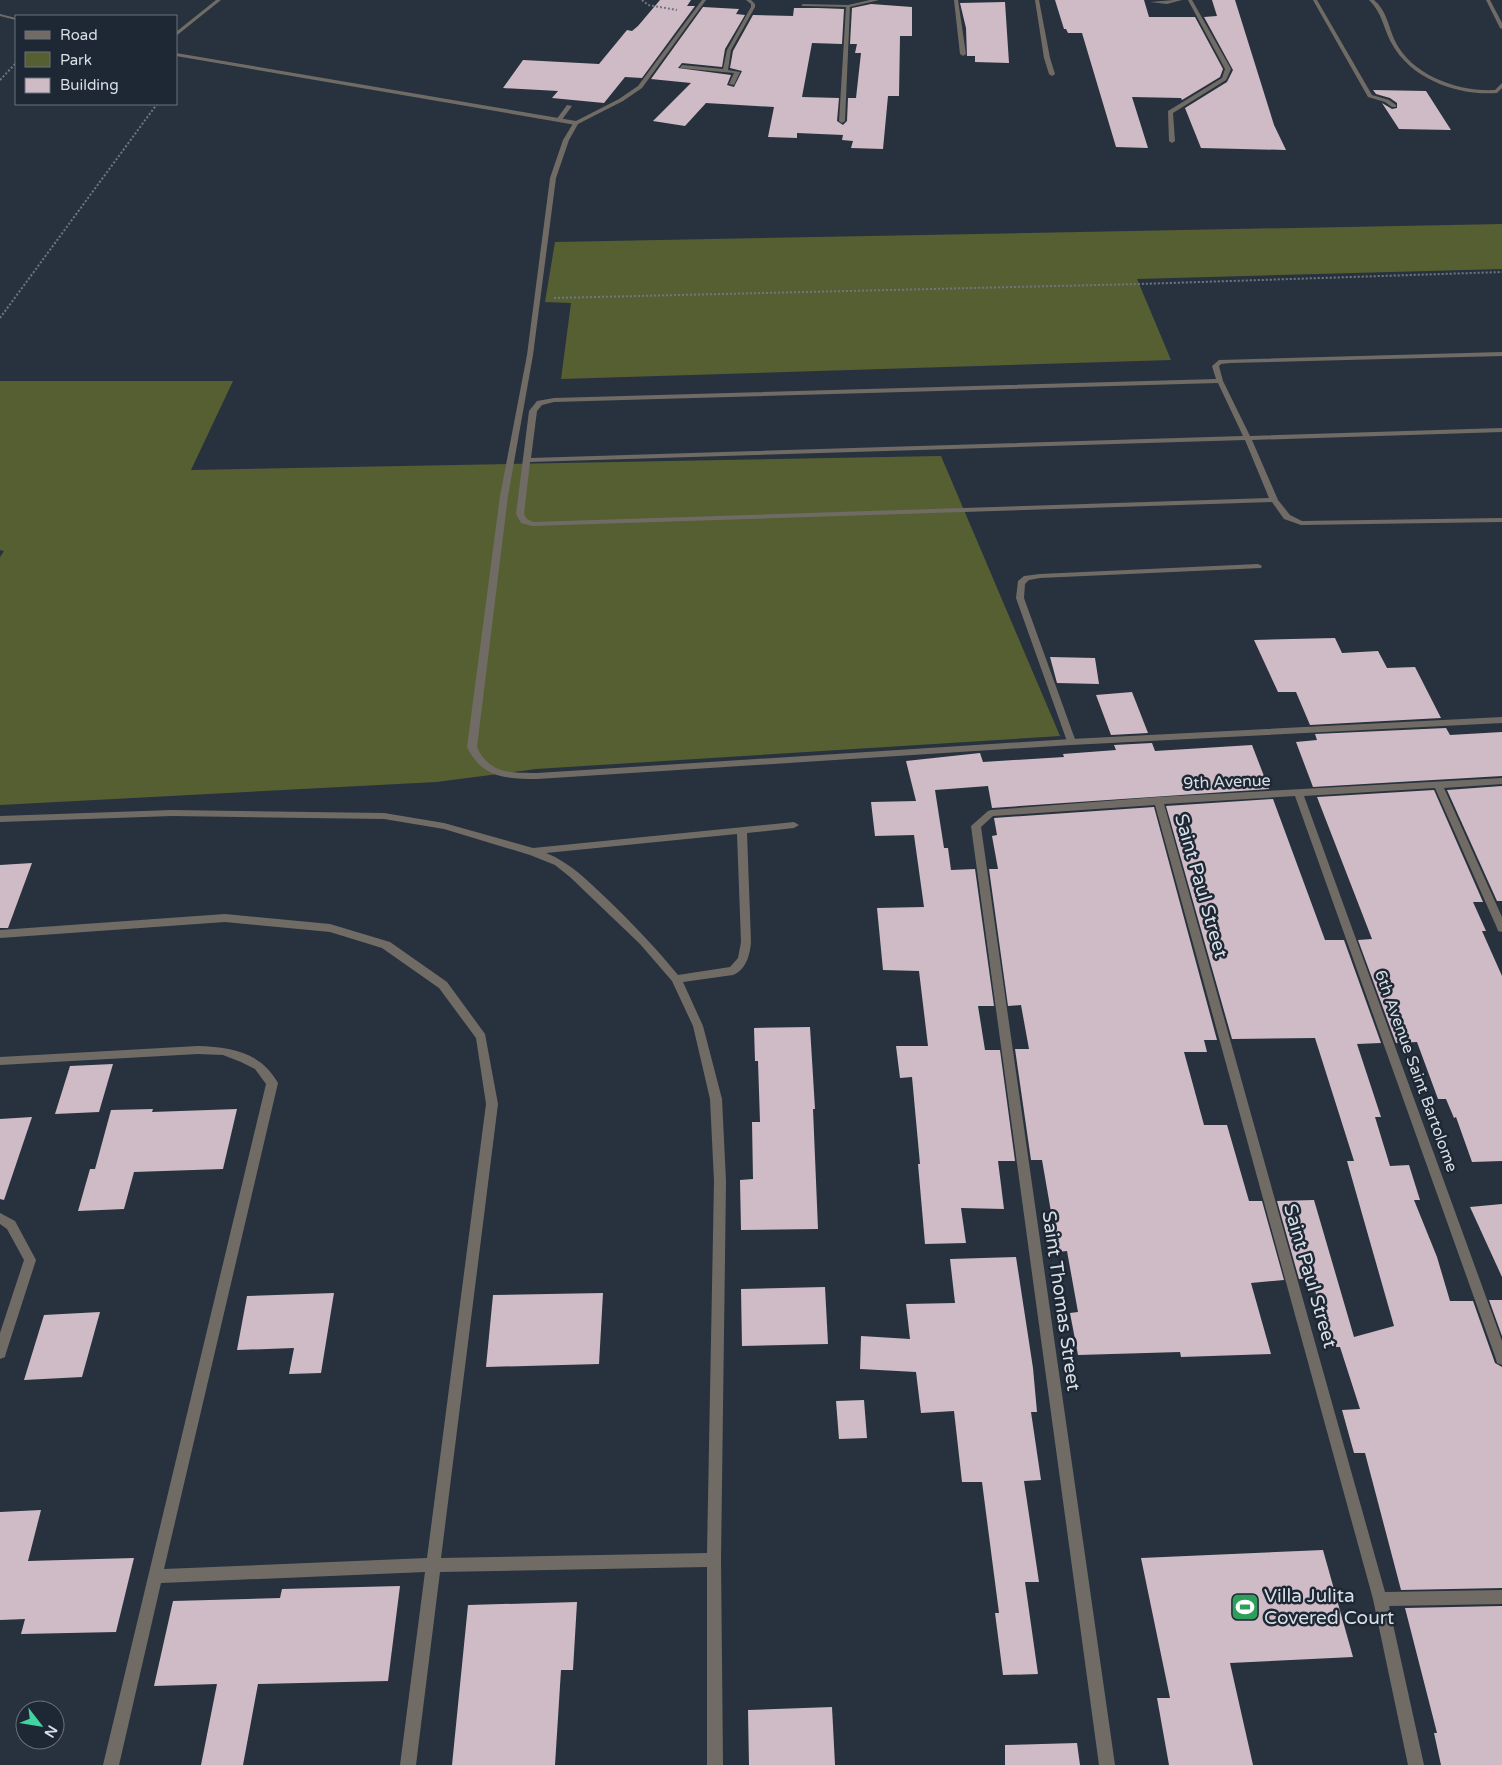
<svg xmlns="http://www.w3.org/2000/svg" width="1502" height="1765" font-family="'Varela Round',sans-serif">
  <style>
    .green { fill: #565f32 }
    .building { fill: #cfbbc5 }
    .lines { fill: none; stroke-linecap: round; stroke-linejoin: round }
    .path { stroke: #6e7781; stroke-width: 2; stroke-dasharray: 2 2; stroke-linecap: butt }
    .service { fill: #706c65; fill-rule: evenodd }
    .minor { fill: #706c65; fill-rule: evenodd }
    .tertiary { fill: #706c65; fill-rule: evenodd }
    .labels { text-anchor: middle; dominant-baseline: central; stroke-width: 5; stroke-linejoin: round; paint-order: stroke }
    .street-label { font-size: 16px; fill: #d8dfe7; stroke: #1e2834 }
    .near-street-label { font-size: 19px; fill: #d8dfe7; stroke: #1e2834 }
    .near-poi-label { font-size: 19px; fill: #d8dfe7; stroke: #1e2834; text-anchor: start }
  </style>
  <rect width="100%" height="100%" fill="#28323e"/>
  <g class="green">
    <polygon points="1502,224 1502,269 1137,279 1171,360 561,379 571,303 545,302 555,242"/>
    <polygon points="0,381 233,381 191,470 941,456 1060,736 536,769 436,782 0,805 0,557 4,551 0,550"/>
  </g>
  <g class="building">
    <polygon points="660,0 691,0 687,6 695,6 642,78 625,77 604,103 552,98 558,91 503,88 523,60 599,64 627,30 632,31 638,26"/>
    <polygon points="1055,0 1144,0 1149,17 1195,17 1223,69 1220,77 1182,100 1181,98 1132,97 1148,148 1116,147 1082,33 1068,33 1066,29 1064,29"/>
    <polygon points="1212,0 1235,0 1274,125 1286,150 1201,148 1185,108 1227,82 1233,70 1204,17 1217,16"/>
    <polygon points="1005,2 1009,63 975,62 975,56 967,56 966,28 960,3"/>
    <polygon points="871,4 912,7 912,36 900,36 899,96 888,96 883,149 851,148 853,141 842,140 843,135 797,133 797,138 768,137 774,107 706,103 685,126 653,121 691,83 651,79 703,7 739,9 736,14 745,15 725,49 722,67 682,63 678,68 731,75 727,85 734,87 742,71 730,68 733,51 753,15 793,16 794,8 818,8 844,9 842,44 812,43 802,97 839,98 837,121 843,125 847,121 848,98 856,98 861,53 855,53 857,44 850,44 852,8"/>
    <polygon points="1373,90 1426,91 1451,130 1399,129 1382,103 1392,109 1397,108 1397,103 1390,98 1376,94"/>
    <polygon points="1335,638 1342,653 1378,651 1387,668 1415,667 1441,718 1310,725 1296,692 1278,692 1254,640"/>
    <polygon points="1050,657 1095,658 1099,684 1057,683"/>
    <polygon points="1132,692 1148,733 1111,735 1096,695"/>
    <polygon points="1446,728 1450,735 1502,732 1502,776 1313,787 1296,742 1317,740 1315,734"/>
    <polygon points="1152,743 1155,751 1252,745 1269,789 992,808 988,786 935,790 944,848 948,848 951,870 975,869 994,1006 978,1006 985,1050 1000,1050 1015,1161 998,1161 1004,1209 961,1208 966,1243 925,1244 918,1164 920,1164 912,1077 900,1078 896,1046 928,1046 919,971 883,970 877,908 924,907 914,835 875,836 871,802 916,801 906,761 980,753 983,762 1064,757 1063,754 1116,750 1114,745"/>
    <polygon points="1502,786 1502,901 1497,901 1447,790"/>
    <polygon points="1434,790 1483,902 1473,902 1486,931 1482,931 1502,976 1502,1161 1472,1162 1456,1117 1454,1118 1446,1099 1438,1099 1417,1042 1396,1043 1358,940 1372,939 1317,797"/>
    <polygon points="1273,799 1325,940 1344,940 1381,1043 1357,1044 1381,1117 1375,1117 1390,1166 1409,1165 1420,1200 1414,1200 1437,1257 1450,1301 1473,1301 1495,1363 1502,1367 1502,1588 1401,1590 1365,1453 1354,1453 1342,1410 1360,1409 1340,1347 1329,1347 1312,1278 1299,1279 1277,1201 1314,1200 1354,1337 1394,1326 1347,1161 1354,1161 1315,1038 1232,1039 1166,806"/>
    <polygon points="1154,807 1217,1040 1204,1040 1207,1052 1184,1052 1204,1125 1227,1125 1249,1201 1262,1201 1284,1280 1251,1283 1271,1354 1181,1357 1180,1352 1078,1355 1070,1313 1078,1312 1067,1251 1058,1252 1042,1160 1031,1160 1015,1049 1029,1049 1021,1005 1008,1006 989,869 998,869 992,836 997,835 994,818"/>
    <polygon points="32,863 8,928 0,928 0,865"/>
    <polygon points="810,1027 815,1109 813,1109 818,1229 741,1230 740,1180 753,1179 752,1122 760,1122 758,1061 755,1061 754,1028"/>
    <polygon points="113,1064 99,1112 55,1114 70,1066"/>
    <polygon points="153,1109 152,1112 237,1109 223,1169 134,1172 124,1209 78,1211 90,1169 95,1169 111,1110"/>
    <polygon points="32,1117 4,1200 0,1199 0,1119"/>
    <polygon points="1502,1204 1502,1277 1470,1207"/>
    <polygon points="1016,1257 1033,1368 1037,1412 1031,1412 1041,1480 1024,1481 1039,1582 1025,1582 1038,1674 1003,1675 995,1613 999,1613 982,1482 962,1482 954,1411 921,1413 916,1372 860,1369 861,1336 910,1339 906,1304 955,1303 950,1259"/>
    <polygon points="825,1287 828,1344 742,1346 741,1289"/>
    <polygon points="334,1293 321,1373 289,1374 294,1348 237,1350 247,1296"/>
    <polygon points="603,1293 599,1364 486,1367 493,1295"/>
    <polygon points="1489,1300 1502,1300 1502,1336"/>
    <polygon points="100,1312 82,1377 24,1380 44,1315"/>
    <polygon points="864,1400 867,1438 839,1439 836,1401"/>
    <polygon points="41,1510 28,1561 134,1558 116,1632 21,1634 25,1619 0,1620 0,1512"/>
    <polygon points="1323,1550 1353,1657 1230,1663 1253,1765 1169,1765 1157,1698 1170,1698 1141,1558"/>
    <polygon points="400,1586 388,1681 258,1684 243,1765 201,1765 217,1684 154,1686 173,1601 280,1598 282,1589"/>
    <polygon points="577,1602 573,1670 561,1670 555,1765 452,1765 468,1605"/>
    <polygon points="1502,1606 1502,1765 1441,1765 1434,1733 1437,1733 1405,1608"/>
    <polygon points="832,1707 835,1765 749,1765 748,1710"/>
    <polygon points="1077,1743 1080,1765 1005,1765 1005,1745"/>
  </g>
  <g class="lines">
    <g class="path">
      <polyline points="642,0 648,5 677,10"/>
      <polyline points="0,80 16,63"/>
      <polyline points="554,298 1140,284 1502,272"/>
      <polyline points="0,318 157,104"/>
    </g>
    <g class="service">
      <polygon points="216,0 221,0 176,36 176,32"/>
      <polygon points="1174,0 1182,0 1167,4 1150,2"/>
      <polygon points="1188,0 1192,0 1231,69 1226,80 1173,113 1175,141 1172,143 1169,141 1168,111 1222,78 1225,69"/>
      <polygon points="1313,0 1317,0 1372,95 1389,100 1396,105 1396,107 1392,107 1385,102 1368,97"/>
      <path d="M1369,0h5c13,11 14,26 21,41 17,35 64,51 100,49l7,-7v5l-5,5c-38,3 -85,-13 -105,-49 -9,-16 -9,-30 -23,-44z"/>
      <polygon points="1486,0 1490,0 1502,23 1502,29 1500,28"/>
      <polygon points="567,105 572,106 561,121 557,121 556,120"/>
    </g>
    <g class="minor">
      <polygon points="746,0 751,0 755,4 755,7 731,50 728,70 740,72 734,85 729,84 734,73 680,68 682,65 723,69 727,50 751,7 751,4"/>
      <polygon points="870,0 879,0 850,7 845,121 842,123 839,121 846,7 803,6 801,5 803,4 848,5"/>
      <polygon points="954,0 958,0 966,54 963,56 960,54"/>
      <polygon points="1035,0 1039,0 1050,58 1055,74 1052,76 1049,74 1044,58"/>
      <polygon points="0,14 16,18 16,20 0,16"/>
      <polygon points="176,53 576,121 579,123 576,125 176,56"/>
      <path d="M1502,352v4l-272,7 -9,1 -2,2 4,15 27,55 252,-8v4l-250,8 26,60 12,15 12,6 200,-3v4l-201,3 -17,-6 -12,-17 -740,24 -11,-3 -5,-9 13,-103 8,-10 17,-3 662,-19 -4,-13 7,-6zM1218,383l25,53 -712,22 6,-47 5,-6 12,-3zM1245,440l24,58 -736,24 -6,-3 -3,-5 6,-52z"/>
      <polygon points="1258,564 1262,566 1261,568 1040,578 1029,580 1025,584 1024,598 1076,742 1074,744 1068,744 1016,598 1018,581 1024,576 1040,574"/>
      <polygon points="1502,778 1502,784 1444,788 1502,917 1502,932 1498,931 1497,928 1435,788 1304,796 1502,1341 1502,1365 1497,1363 1496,1359 1295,796 1164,804 1385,1592 1502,1590 1502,1604 1389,1606 1424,1765 1408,1765 1373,1599 1155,805 993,816 981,827 1115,1765 1099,1765 971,826 988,811 991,810 1158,797"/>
      <path d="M172,810l212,3 60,10 89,25 261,-26 5,3 -5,3 -47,5 4,109c-1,13 -5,28 -18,33l-50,7 20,44 19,73 4,82 -5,379 2,205h-16v-198l-267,5 -24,193h-16l25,-193 -264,11 -42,182h-16l163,-681 -11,-15 -14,-7 -18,-7 -25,-1 -198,11v-8l198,-11c32,1 63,6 80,37l-114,486 263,-11 59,-454 -10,-66 -37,-50 -57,-40 -52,-16 -105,-10 -225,16v-8l225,-16 105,10 60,18 57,40 38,52 13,70 -57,454 266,-5 7,-372 -4,-82 -17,-73 -21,-45 -32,-37 -70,-67 -15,-12 -25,-10 -86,-26 -60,-10 -212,-3 -172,6v-6zM737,834l4,108 -3,16 -8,9 -52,8c-23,-28 -45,-51 -71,-76 -19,-18 -36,-36 -61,-46z"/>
      <polygon points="0,1213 15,1221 36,1260 6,1353 5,1357 0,1359 0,1333 24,1260 7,1229 0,1224"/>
    </g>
    <path class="tertiary" d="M702,0h4l-64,88 -19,13 -45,23 -9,16 -13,38 -23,177 -25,141 -31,251c12,27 34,26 60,26l534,-34 431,-22v6l-431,22 -534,34c-31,0 -55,-1 -70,-32l33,-251 27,-141 23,-177 13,-38 11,-18 45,-23 19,-13z"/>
  </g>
  <defs>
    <symbol id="stadium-square" viewBox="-11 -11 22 22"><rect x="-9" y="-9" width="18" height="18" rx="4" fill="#2e9e5b" stroke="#1e2834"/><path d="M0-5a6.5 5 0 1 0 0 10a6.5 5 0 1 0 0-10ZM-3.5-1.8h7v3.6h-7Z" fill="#fff"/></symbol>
  </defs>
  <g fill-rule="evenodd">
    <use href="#stadium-square" x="1229" y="1591" width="32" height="32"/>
  </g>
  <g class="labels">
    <g class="street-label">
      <text transform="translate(1227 782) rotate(-2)">9th Avenue</text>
      <text transform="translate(1416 1071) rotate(70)">6th Avenue Saint Bartolome</text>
    </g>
    <g class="near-street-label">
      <text transform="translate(1201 886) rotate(74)">Saint Paul Street</text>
      <text transform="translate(1310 1276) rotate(74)">Saint Paul Street</text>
      <text transform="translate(1061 1301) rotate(82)">Saint Thomas Street</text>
    </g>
    <g class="near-poi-label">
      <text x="1264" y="1596">Villa Julita<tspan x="1264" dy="22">Covered Court</tspan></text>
    </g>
  </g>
  <rect x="15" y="15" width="162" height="90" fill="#1e2834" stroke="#68717c"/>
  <rect x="25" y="31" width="25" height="8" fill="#706c65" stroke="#68717c"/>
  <text x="60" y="40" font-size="15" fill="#d8dfe7">Road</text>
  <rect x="25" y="52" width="25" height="15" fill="#565f32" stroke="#68717c"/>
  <text x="60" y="65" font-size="15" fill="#d8dfe7">Park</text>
  <rect x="25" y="78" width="25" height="15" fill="#cfbbc5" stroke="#68717c"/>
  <text x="60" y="90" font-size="15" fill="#d8dfe7">Building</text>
  <g transform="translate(40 1725) rotate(121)"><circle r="24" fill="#1e2834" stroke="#68717c"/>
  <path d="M0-4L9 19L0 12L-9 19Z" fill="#41d4a1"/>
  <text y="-8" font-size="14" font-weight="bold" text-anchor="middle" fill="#d8dfe7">N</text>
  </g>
</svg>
